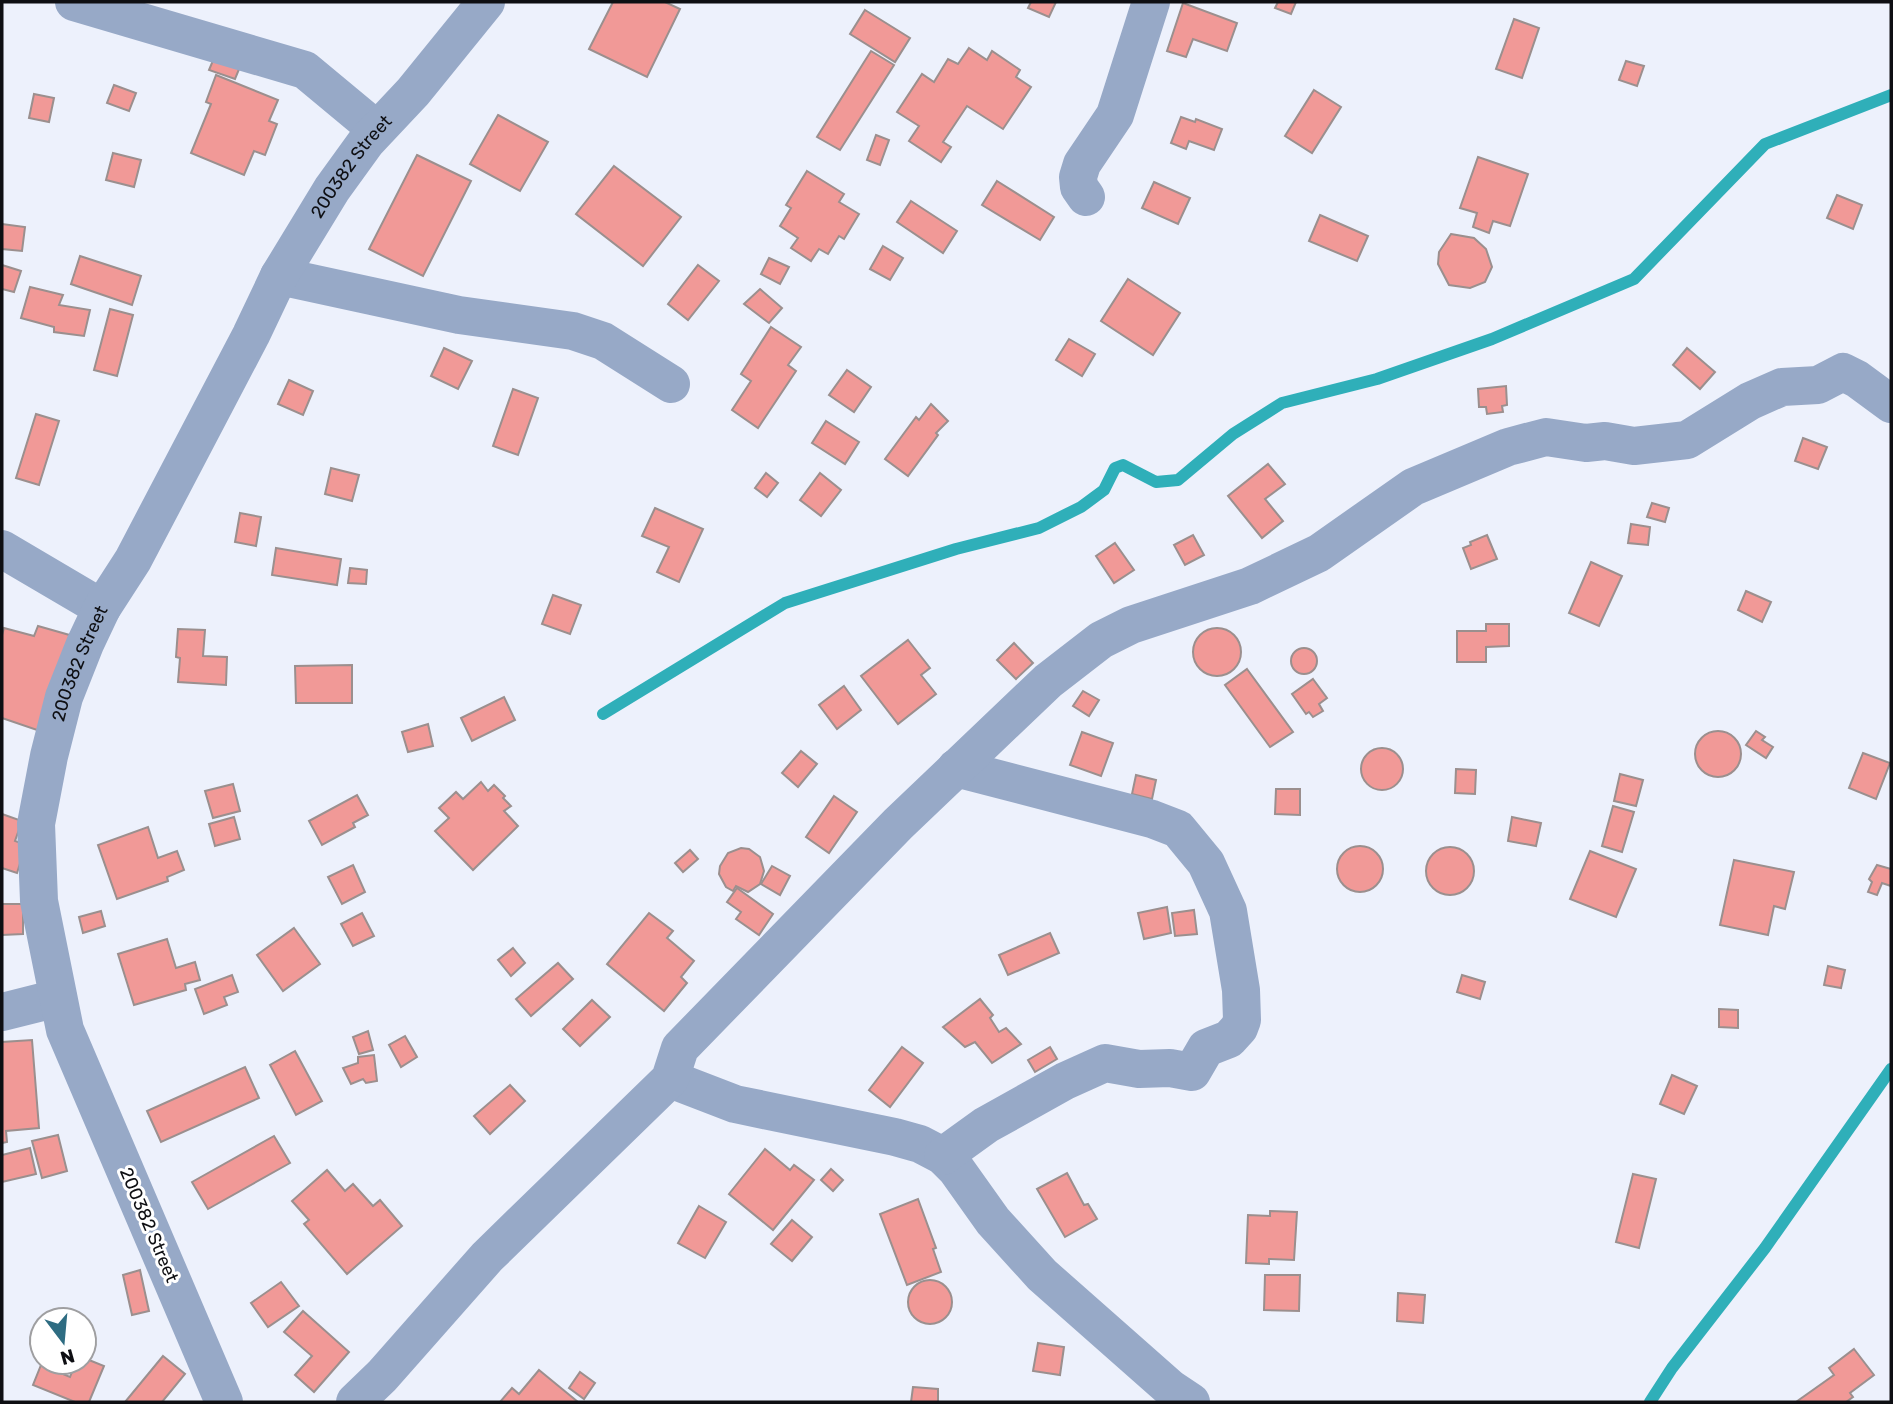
<svg xmlns="http://www.w3.org/2000/svg" width="1893" height="1404" font-family="Rubik,sans-serif">
  <style>
    .lines { fill: none; stroke-linecap: round; stroke-linejoin: round }
    .stream { stroke: #2fafb9; stroke-width: 12 }
    .building { fill: #f19997; stroke: #9b8f8e; stroke-width: 2 }
    .minor { stroke: #97a9c7; stroke-width: 38 }
    .labels { text-anchor: middle; dominant-baseline: central; stroke-width: 6; stroke-linejoin: round; paint-order: stroke }
    .street-label { font-size: 18px; fill: #0e0f13; stroke: #fff }
  </style>
  <rect width="100%" height="100%" fill="#edf1fc"/>
  <g class="lines">
    <g class="stream">
      <polyline points="603,714 785,603 956,549 1039,528 1081,507 1104,490 1115,468 1123,465 1156,482 1178,480 1233,434 1282,403 1377,379 1492,339 1634,279 1765,144 1891,95"/>
      <polyline points="1650,1402 1672,1368 1765,1248 1891,1069"/>
    </g>
  </g>
  <g class="building">
    <polygon points="613,2 665,2 680,9 647,77 589,49"/>
    <polygon points="1031,2 1056,2 1049,17 1028,8"/>
    <polygon points="1278,2 1296,2 1291,14 1275,8"/>
    <polygon points="1183,3 1237,23 1227,51 1193,39 1186,57 1167,51"/>
    <polygon points="865,10 910,38 895,62 850,34"/>
    <polygon points="1514,19 1539,28 1522,78 1496,69"/>
    <polygon points="969,48 987,60 992,51 1020,70 1016,77 1031,87 1003,129 967,106 943,142 951,147 941,162 909,141 919,126 897,112 922,74 934,82 948,59 958,64"/>
    <polygon points="217,51 242,62 235,79 209,70"/>
    <polygon points="871,51 894,65 840,150 817,137"/>
    <polygon points="1626,61 1644,66 1637,86 1619,80"/>
    <polygon points="216,75 278,100 269,121 277,124 265,155 254,151 244,175 191,153 211,104 206,102"/>
    <polygon points="114,85 136,93 129,111 107,103"/>
    <polygon points="1314,90 1341,107 1312,153 1285,136"/>
    <polygon points="34,94 54,98 49,122 29,118"/>
    <polygon points="498,115 548,142 520,191 470,164"/>
    <polygon points="1181,117 1195,122 1196,119 1222,129 1214,150 1189,141 1186,149 1171,143"/>
    <polygon points="876,135 889,140 880,165 867,160"/>
    <polygon points="113,153 141,160 134,187 106,180"/>
    <polygon points="417,155 471,181 423,276 369,249"/>
    <polygon points="1478,157 1528,174 1510,226 1493,221 1489,233 1473,227 1477,213 1460,208"/>
    <polygon points="614,166 681,217 643,266 576,214"/>
    <polygon points="807,171 844,194 839,202 859,214 844,239 839,236 828,254 819,249 811,261 791,248 798,238 780,226 791,208 786,205"/>
    <polygon points="997,181 1054,217 1040,240 982,205"/>
    <polygon points="1154,182 1190,198 1178,224 1142,208"/>
    <polygon points="1837,195 1862,205 1853,229 1827,218"/>
    <polygon points="911,201 957,231 943,253 897,222"/>
    <polygon points="1320,215 1368,236 1357,261 1309,241"/>
    <polygon points="2,224 25,227 22,251 2,249"/>
    <polygon points="1451,234 1474,238 1486,249 1492,267 1485,282 1470,288 1449,285 1438,264 1439,252"/>
    <polygon points="883,246 903,258 890,280 870,269"/>
    <polygon points="80,256 141,276 132,305 71,284"/>
    <polygon points="769,258 789,267 780,284 761,274"/>
    <polygon points="2,265 21,271 14,292 2,289"/>
    <polygon points="698,265 719,281 688,320 668,304"/>
    <polygon points="1128,279 1180,313 1153,355 1101,321"/>
    <polygon points="30,287 63,295 59,305 90,310 84,336 54,332 54,327 21,318"/>
    <polygon points="760,289 782,308 769,323 744,304"/>
    <polygon points="110,309 133,315 117,376 94,370"/>
    <polygon points="771,327 801,347 788,365 796,371 758,428 732,410 751,381 741,374"/>
    <polygon points="1069,339 1095,354 1082,376 1056,360"/>
    <polygon points="444,348 472,361 458,389 431,376"/>
    <polygon points="1687,348 1715,372 1700,389 1673,365"/>
    <polygon points="847,370 871,387 854,412 829,395"/>
    <polygon points="289,380 313,391 303,415 278,404"/>
    <polygon points="1506,386 1507,405 1502,406 1503,412 1487,414 1486,407 1479,407 1478,389"/>
    <polygon points="513,389 538,398 518,455 493,446"/>
    <polygon points="931,404 948,421 936,433 938,435 908,476 885,459 916,417 919,420"/>
    <polygon points="36,414 59,421 39,485 16,478"/>
    <polygon points="826,421 859,442 845,464 812,443"/>
    <polygon points="1803,438 1827,447 1818,469 1795,461"/>
    <polygon points="1268,464 1285,484 1265,499 1283,521 1262,538 1228,496"/>
    <polygon points="331,468 359,475 352,501 325,494"/>
    <polygon points="766,473 778,483 767,497 755,488"/>
    <polygon points="820,473 841,490 821,516 800,500"/>
    <polygon points="1652,503 1669,508 1665,522 1647,517"/>
    <polygon points="655,508 703,529 679,582 657,572 669,547 642,536"/>
    <polygon points="240,513 261,517 256,546 235,542"/>
    <polygon points="1631,524 1650,527 1648,545 1628,543"/>
    <polygon points="1193,535 1204,555 1185,565 1174,545"/>
    <polygon points="1487,535 1497,559 1471,569 1463,548 1471,545 1470,542"/>
    <polygon points="1115,543 1134,570 1114,583 1096,556"/>
    <polygon points="276,548 341,559 337,585 272,575"/>
    <polygon points="1591,562 1622,576 1599,626 1569,613"/>
    <polygon points="350,568 367,570 366,584 348,583"/>
    <polygon points="1746,591 1771,602 1762,622 1738,610"/>
    <polygon points="553,595 581,605 570,634 542,624"/>
    <polygon points="1486,624 1509,624 1509,646 1486,647 1486,662 1457,662 1457,631 1486,631"/>
    <polygon points="38,626 73,636 40,731 2,718 2,635 4,628 34,636"/>
    <circle cx="1217" cy="652" r="24"/>
    <polygon points="178,629 205,630 203,656 227,657 226,685 178,682 180,658 176,657"/>
    <polygon points="908,640 930,668 921,675 936,694 898,724 861,676"/>
    <polygon points="1014,643 1033,663 1016,679 997,660"/>
    <circle cx="1304" cy="661" r="13"/>
    <polygon points="352,665 352,703 296,703 295,666"/>
    <polygon points="1247,669 1293,732 1270,747 1225,685"/>
    <polygon points="1313,679 1327,698 1319,704 1323,711 1313,717 1309,712 1306,714 1292,694"/>
    <polygon points="844,686 861,710 837,729 819,705"/>
    <polygon points="1083,691 1099,700 1089,716 1073,706"/>
    <polygon points="504,697 515,720 472,741 461,718"/>
    <polygon points="428,724 433,746 408,752 402,732"/>
    <polygon points="1756,731 1765,737 1762,740 1773,747 1766,758 1746,745"/>
    <circle cx="1718" cy="754" r="23"/>
    <polygon points="1082,732 1113,743 1101,776 1070,765"/>
    <circle cx="1382" cy="769" r="21"/>
    <polygon points="801,751 817,764 798,787 782,773"/>
    <polygon points="1863,753 1890,763 1876,799 1849,788"/>
    <polygon points="1456,769 1476,770 1475,794 1455,793"/>
    <polygon points="1620,774 1643,780 1636,806 1614,801"/>
    <polygon points="1136,775 1156,780 1152,799 1132,794"/>
    <polygon points="481,782 488,791 494,785 505,796 503,798 511,806 504,811 518,826 473,870 435,831 449,818 439,808 456,792 463,799"/>
    <polygon points="233,784 240,811 213,818 205,791"/>
    <polygon points="1276,789 1300,789 1300,815 1275,814"/>
    <polygon points="357,795 368,815 353,823 355,827 322,845 309,821"/>
    <polygon points="834,796 857,812 829,853 806,837"/>
    <polygon points="1613,806 1634,812 1622,852 1602,846"/>
    <polygon points="2,814 22,821 15,841 26,845 17,873 2,868"/>
    <polygon points="234,817 240,839 215,846 209,824"/>
    <polygon points="1512,817 1541,823 1536,846 1508,841"/>
    <polygon points="148,827 158,858 177,851 184,870 167,877 168,881 117,899 98,845"/>
    <circle cx="1360" cy="869" r="23"/>
    <circle cx="1450" cy="871" r="24"/>
    <polygon points="741,848 749,849 760,857 764,871 760,884 748,892 736,886 733,891 726,887 719,874 720,866 728,853"/>
    <polygon points="690,850 698,859 683,872 675,863"/>
    <polygon points="1590,851 1636,869 1616,917 1570,899"/>
    <polygon points="1734,860 1794,872 1785,909 1774,906 1768,935 1720,925"/>
    <polygon points="353,865 365,892 342,904 328,877"/>
    <polygon points="1877,865 1891,869 1891,886 1882,883 1877,895 1868,892 1872,882 1869,879"/>
    <polygon points="772,866 790,876 780,895 761,884"/>
    <polygon points="737,888 773,914 759,935 736,919 741,912 727,902"/>
    <polygon points="2,904 23,904 23,934 2,935"/>
    <polygon points="1167,907 1171,933 1144,939 1138,913"/>
    <polygon points="1194,910 1197,934 1175,936 1172,913"/>
    <polygon points="101,911 105,926 83,933 79,917"/>
    <polygon points="362,913 374,936 353,946 341,924"/>
    <polygon points="649,913 673,931 667,938 694,961 681,977 687,983 664,1011 607,964"/>
    <polygon points="294,928 320,964 283,991 257,955"/>
    <polygon points="1050,933 1059,953 1008,975 999,955"/>
    <polygon points="167,939 176,968 195,962 200,980 185,984 186,990 134,1005 118,954"/>
    <polygon points="513,948 525,963 511,976 498,960"/>
    <polygon points="558,963 573,979 531,1016 516,999"/>
    <polygon points="1828,966 1845,970 1841,988 1824,985"/>
    <polygon points="232,975 238,992 224,997 227,1005 204,1014 195,989"/>
    <polygon points="1462,975 1485,982 1480,999 1457,992"/>
    <polygon points="980,999 993,1015 990,1018 999,1032 1006,1028 1021,1044 992,1063 975,1042 965,1047 943,1027"/>
    <polygon points="592,1000 610,1017 580,1046 563,1029"/>
    <polygon points="1719,1009 1738,1010 1738,1028 1719,1027"/>
    <polygon points="368,1031 373,1050 359,1054 353,1037"/>
    <polygon points="405,1036 417,1057 401,1067 389,1045"/>
    <polygon points="32,1040 39,1128 6,1131 7,1142 2,1143 2,1042"/>
    <polygon points="902,1047 923,1063 890,1107 869,1090"/>
    <polygon points="1050,1047 1057,1059 1035,1072 1028,1060"/>
    <polygon points="295,1051 322,1101 296,1115 270,1065"/>
    <polygon points="374,1055 377,1081 366,1083 363,1079 351,1084 343,1068 358,1063 358,1057"/>
    <polygon points="245,1067 259,1098 161,1142 147,1111"/>
    <polygon points="1672,1075 1697,1086 1684,1114 1660,1104"/>
    <polygon points="510,1085 525,1101 490,1134 474,1116"/>
    <polygon points="58,1135 67,1171 42,1178 32,1141"/>
    <polygon points="274,1136 290,1163 208,1209 192,1182"/>
    <polygon points="30,1148 36,1174 2,1182 2,1155"/>
    <polygon points="765,1149 790,1170 794,1165 814,1180 773,1230 729,1194"/>
    <polygon points="831,1169 843,1180 833,1191 821,1180"/>
    <polygon points="327,1170 345,1191 353,1184 373,1206 380,1200 402,1226 347,1274 304,1224 309,1220 292,1201"/>
    <polygon points="1067,1173 1084,1205 1088,1204 1097,1219 1065,1237 1037,1189"/>
    <polygon points="1633,1174 1656,1179 1639,1248 1616,1242"/>
    <polygon points="918,1199 936,1248 933,1249 941,1272 907,1285 880,1214"/>
    <polygon points="699,1206 726,1222 705,1258 678,1243"/>
    <polygon points="1270,1211 1297,1212 1294,1260 1269,1259 1269,1264 1246,1263 1248,1215 1270,1216"/>
    <polygon points="792,1220 812,1237 792,1261 771,1244"/>
    <polygon points="140,1270 149,1311 132,1315 123,1275"/>
    <polygon points="1265,1275 1300,1275 1299,1311 1264,1310"/>
    <circle cx="930" cy="1302" r="22"/>
    <polygon points="281,1282 299,1306 268,1327 251,1303"/>
    <polygon points="1398,1293 1425,1295 1423,1323 1397,1321"/>
    <polygon points="303,1311 349,1352 314,1392 295,1375 312,1356 284,1332"/>
    <polygon points="1038,1343 1064,1347 1060,1375 1033,1371"/>
    <polygon points="1854,1349 1874,1375 1850,1393 1853,1397 1846,1402 1796,1402 1834,1375 1829,1368"/>
    <polygon points="163,1356 185,1374 162,1402 125,1402"/>
    <polygon points="84,1358 104,1366 89,1402 75,1402 33,1385 41,1365 70,1377 76,1362 84,1362"/>
    <polygon points="539,1370 578,1402 500,1402 512,1388 519,1394"/>
    <polygon points="580,1372 595,1383 584,1399 569,1388"/>
    <polygon points="913,1387 938,1389 938,1402 911,1402"/>
  </g>
  <g class="lines">
    <g class="minor">
      <polyline points="74,2 305,70 376,129"/>
      <polyline points="1086,197 1079,187 1078,177 1082,164 1115,115 1151,2"/>
      <polyline points="279,276 459,315 573,331 603,341 671,384"/>
      <polyline points="2,549 102,608"/>
      <polyline points="2,1012 58,998"/>
      <polyline points="670,1079 735,1104 895,1137 920,1144 943,1156 956,1169 993,1221 1042,1275 1170,1388 1191,1402"/>
      <polyline points="943,1156 986,1125 1065,1081 1105,1063 1139,1069 1170,1068 1192,1072 1206,1048 1229,1039 1239,1028 1242,1020 1241,990 1228,911 1206,863 1178,829 1152,819 956,768"/>
      <path id="s1" d="M224,1402l-159,-372 -26,-129 -3,-77 13,-68 15,-59 21,-53 17,-36 31,-48 118,-225 28,-59 53,-87 34,-47 47,-50 73,-90"/>
      <polyline points="355,1402 382,1376 487,1257 670,1079 680,1048 898,824 1048,681 1101,640 1131,625 1250,586 1319,553 1413,487 1508,447 1546,437 1586,443 1605,441 1634,446 1687,440 1750,401 1782,387 1818,385 1843,372 1857,379 1891,404"/>
    </g>
  </g>
  <g class="labels">
    <g class="street-label">
      <text stroke="none"><textPath href="#s1" startOffset="1348">200382 Street</textPath></text>
      <text stroke="none"><textPath href="#s1" startOffset="780">200382 Street</textPath></text>
      <text transform="translate(149 1225) rotate(67)">200382 Street</text>
    </g>
  </g>
  <rect width="1893" height="1404" fill="none" stroke="#0e0f13" stroke-width="7"/>
  <g transform="translate(63 1341) rotate(164)"><circle r="33" fill="#ffffff" stroke="#9f9fa1" stroke-width="2"/>
  <path d="M0-5L12 26L0 18L-12 26Z" fill="#2e6c82"/>
  <text y="-10" font-size="19" font-weight="bold" text-anchor="middle" fill="#0e0f13">N</text>
  </g>
</svg>
